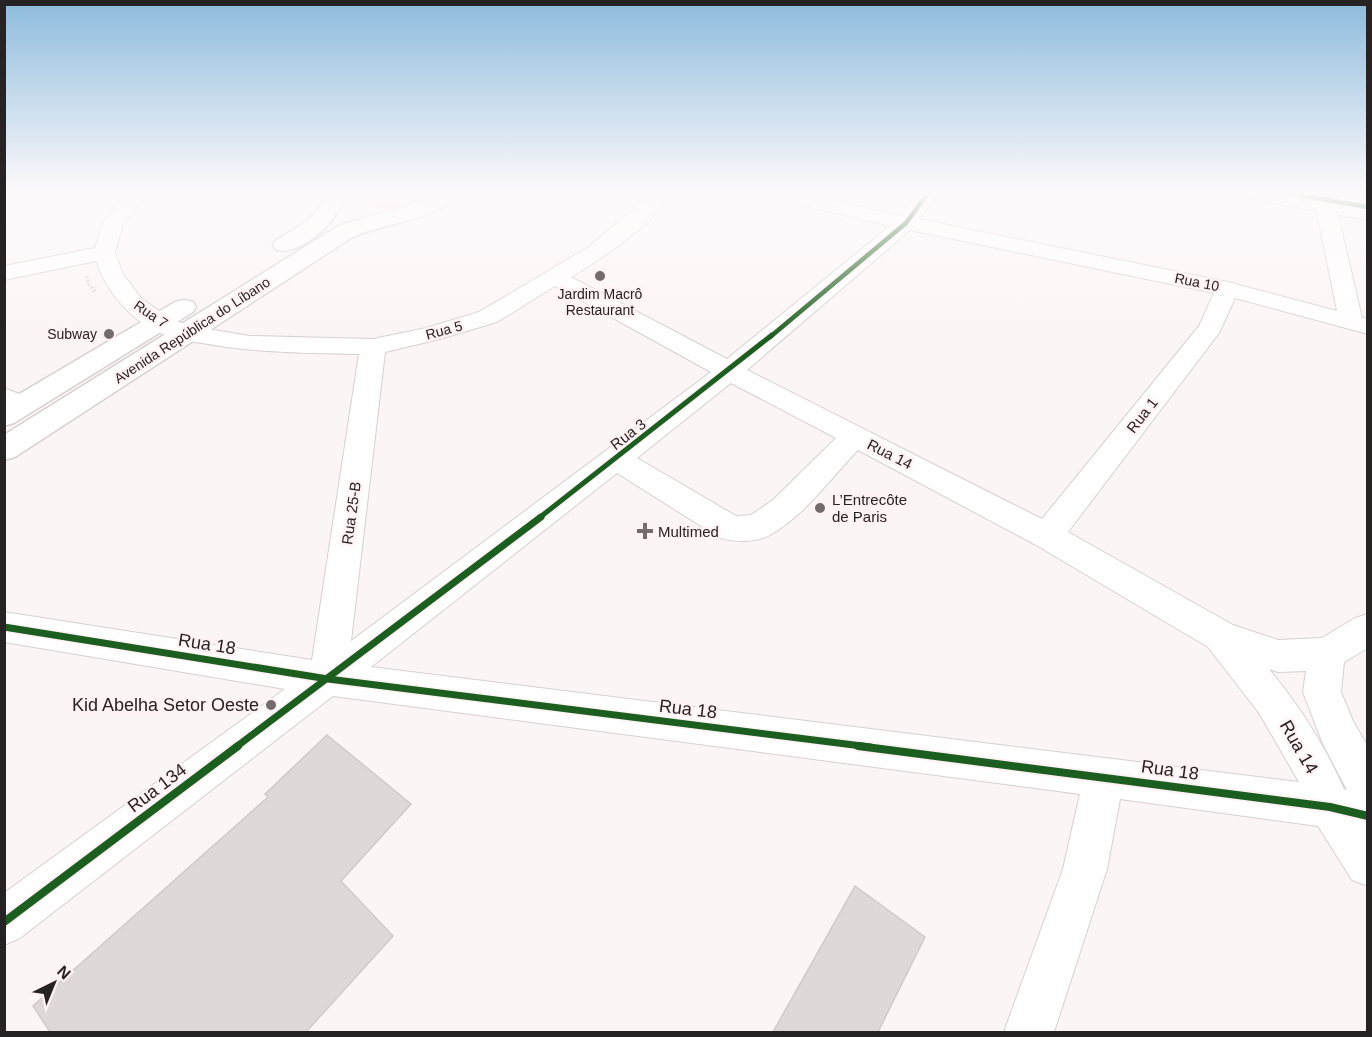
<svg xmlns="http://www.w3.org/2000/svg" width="1372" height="1037" font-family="Helvetica,sans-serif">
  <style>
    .green { fill: #fbe1e6 }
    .building { fill: #ded8d9; stroke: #cfcbcb; stroke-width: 1.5 }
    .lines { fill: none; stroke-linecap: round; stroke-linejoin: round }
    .minor-casing { stroke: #d6d0d1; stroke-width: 2 }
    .major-casing { stroke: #d6d0d1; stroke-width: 3 }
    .path { stroke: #d9d6d6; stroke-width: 3; stroke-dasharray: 2 2; stroke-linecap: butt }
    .minor { fill: #fffefe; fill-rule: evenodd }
    .major { fill: #fffefe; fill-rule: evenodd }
    .cycleway-far3-casing { stroke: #fff2f5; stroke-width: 8 }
    .cycleway-far2-casing { stroke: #fff2f5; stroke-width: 8 }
    .cycleway-far1-casing { stroke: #fff2f5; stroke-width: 10 }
    .cycleway-casing { stroke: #fff2f5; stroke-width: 12 }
    .cycleway-far3 { stroke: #1b5e20; stroke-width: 4.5 }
    .cycleway-far2 { stroke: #1b5e20; stroke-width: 5 }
    .cycleway-far1 { stroke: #1b5e20; stroke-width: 7 }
    .cycleway { stroke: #1b5e20; stroke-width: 8 }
    .poi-dot { fill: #726c6d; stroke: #fff2f5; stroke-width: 2 }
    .labels { text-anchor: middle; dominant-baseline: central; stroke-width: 5; stroke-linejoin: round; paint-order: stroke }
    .far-street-label { font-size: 14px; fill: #272223; stroke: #fff2f5 }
    .far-poi-label { font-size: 14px; fill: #272223; stroke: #fff2f5 }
    .street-label { font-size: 15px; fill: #272223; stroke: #fff2f5 }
    .poi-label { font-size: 15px; fill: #272223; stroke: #fff2f5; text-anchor: start }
    .near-street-label { font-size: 18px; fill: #272223; stroke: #fff2f5 }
    .near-poi-label { font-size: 18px; fill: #272223; stroke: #fff2f5; text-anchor: end }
  </style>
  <rect width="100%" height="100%" fill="#fcf5f6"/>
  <path class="green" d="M352,193h93c-24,16 -73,28 -93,0z"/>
  <g class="building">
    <polygon points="327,735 411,804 341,881 393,936 306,1032 50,1032 33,1006 268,797 265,794"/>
    <polygon points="855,886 925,937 878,1032 773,1032"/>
  </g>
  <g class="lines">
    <defs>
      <g id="minor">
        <path d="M126,193h20l-23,31 -8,29 8,21 17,23 28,21 22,8 60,10 123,3 53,-11 53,-16 108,-64 65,-55h21c-20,31 -70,65 -102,84l156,82 163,-133 -120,-29 -3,-4h35l99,23 17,-23h20l-19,26 309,63 109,29 -24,-118h20l29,125 6,1v15l-133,-36 -16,35 -151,199 165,93 45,15 44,-2 33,-20 13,-4v34l-24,14 -3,30 12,29 15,26v139l-16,-6 -34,-54 -198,-27 -13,70 -53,163h-50l59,-163 17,-75 -747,-98 -313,242 -16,7v-52l281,-204 -281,-47v-30l308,48 47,-306c-51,-1 -101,-1 -151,-10 -20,-3 -41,-6 -58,-16 -24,-14 -45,-40 -54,-67l-92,19v-14l91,-18 8,-25zM910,230l304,63 -15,33 -157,193 -295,-149zM555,286l156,86 -360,269 34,-289 55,-13 57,-17zM731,383l105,55 -63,62 -22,15 -15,1 -99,-58zM858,450l178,95 172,102 51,66 40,69 -928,-115 246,-194 103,65c14,4 36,5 50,-3 34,-19 61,-57 88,-85zM1269,669l9,3 28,-1 -3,21 20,52 24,46 -3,-1c-19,-43 -45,-84 -75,-120z"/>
        <polygon points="4,388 32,399 36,405 32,411 22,414 4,408"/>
      </g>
      <g id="major">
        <path d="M324,193h20c-2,26 -42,63 -68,57l-3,-5 3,-5c20,-12 44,-22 48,-47z"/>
        <path d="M435,193h24c-18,27 -78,30 -108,45l-336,219 -11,3v-25l331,-207c32,-15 70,-16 100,-35z"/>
        <polygon points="1242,193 1286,193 1368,207 1368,220 1252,199 1245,197"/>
        <polygon points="184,300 193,302 196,307 193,312 14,423 4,426 4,403 175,302"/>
      </g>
    </defs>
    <use href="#minor" class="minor-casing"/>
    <use href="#major" class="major-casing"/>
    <g class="path">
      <polyline points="359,193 380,201"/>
      <polyline points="87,276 89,285 96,293"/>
    </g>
    <use href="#minor" class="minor"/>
    <use href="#major" class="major"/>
    <defs>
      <g id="cycleway-far3">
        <polyline points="1288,193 1368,207"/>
        <polyline points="770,337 906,223 928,193"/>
      </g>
      <polyline id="cycleway-far2" points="539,518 772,335"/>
      <g id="cycleway-far1">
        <polyline points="4,627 328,679 870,747"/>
        <polyline points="236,747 541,517"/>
      </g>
      <g id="cycleway">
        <polyline points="858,746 1330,807 1368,816"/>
        <polyline points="4,922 238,746"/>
      </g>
    </defs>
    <use href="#cycleway-far3" class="cycleway-far3-casing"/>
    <use href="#cycleway-far2" class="cycleway-far2-casing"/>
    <use href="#cycleway-far1" class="cycleway-far1-casing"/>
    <use href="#cycleway" class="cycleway-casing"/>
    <use href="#cycleway-far3" class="cycleway-far3"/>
    <use href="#cycleway-far2" class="cycleway-far2"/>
    <use href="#cycleway-far1" class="cycleway-far1"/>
    <use href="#cycleway" class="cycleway"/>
  </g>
  <linearGradient id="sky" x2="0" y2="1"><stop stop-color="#8dbbdd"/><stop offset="0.57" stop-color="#fefafb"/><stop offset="1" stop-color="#fefafb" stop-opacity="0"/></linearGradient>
  <rect width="1372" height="338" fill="url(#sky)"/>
  <g class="poi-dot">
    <circle cx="600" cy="276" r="6"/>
    <circle cx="109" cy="334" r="6"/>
    <circle cx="820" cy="508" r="6"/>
    <path d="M642 522h6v6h6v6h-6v6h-6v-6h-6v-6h6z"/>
    <circle cx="271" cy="705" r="6"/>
  </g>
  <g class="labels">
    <g class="far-street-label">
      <text transform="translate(1197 282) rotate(11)">Rua 10</text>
      <text transform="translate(151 314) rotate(34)">Rua 7</text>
      <text transform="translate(192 330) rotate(-33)">Avenida República do Líbano</text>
      <text transform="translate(444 330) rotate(-15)">Rua 5</text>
    </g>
    <g class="far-poi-label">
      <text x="600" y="294">Jardim Macrô<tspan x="600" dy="16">Restaurant</tspan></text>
      <text x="97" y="334" text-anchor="end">Subway</text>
    </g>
    <g class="street-label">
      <text transform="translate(1142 415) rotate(-52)">Rua 1</text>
      <text transform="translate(628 434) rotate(-38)">Rua 3</text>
      <text transform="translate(890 454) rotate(27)">Rua 14</text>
      <text transform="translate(351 513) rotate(-82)">Rua 25-B</text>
    </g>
    <g class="poi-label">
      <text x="832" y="499">L’Entrecôte<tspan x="832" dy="17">de Paris</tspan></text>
      <text x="658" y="531">Multimed</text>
    </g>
    <g class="near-street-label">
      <text transform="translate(207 644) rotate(9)">Rua 18</text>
      <text transform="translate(688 709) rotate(7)">Rua 18</text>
      <text transform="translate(1299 747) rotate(60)">Rua 14</text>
      <text transform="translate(1170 770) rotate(8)">Rua 18</text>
      <text transform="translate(157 788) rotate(-37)">Rua 134</text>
    </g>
    <g class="near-poi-label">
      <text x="259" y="705">Kid Abelha Setor Oeste</text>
    </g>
  </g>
  <rect width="1372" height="1037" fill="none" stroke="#272223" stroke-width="12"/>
  <g transform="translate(54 983) rotate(43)" stroke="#fff2f5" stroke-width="4.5" paint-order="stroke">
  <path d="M0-4.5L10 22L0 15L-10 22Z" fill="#272223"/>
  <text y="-9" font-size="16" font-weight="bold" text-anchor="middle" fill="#272223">N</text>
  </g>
</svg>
